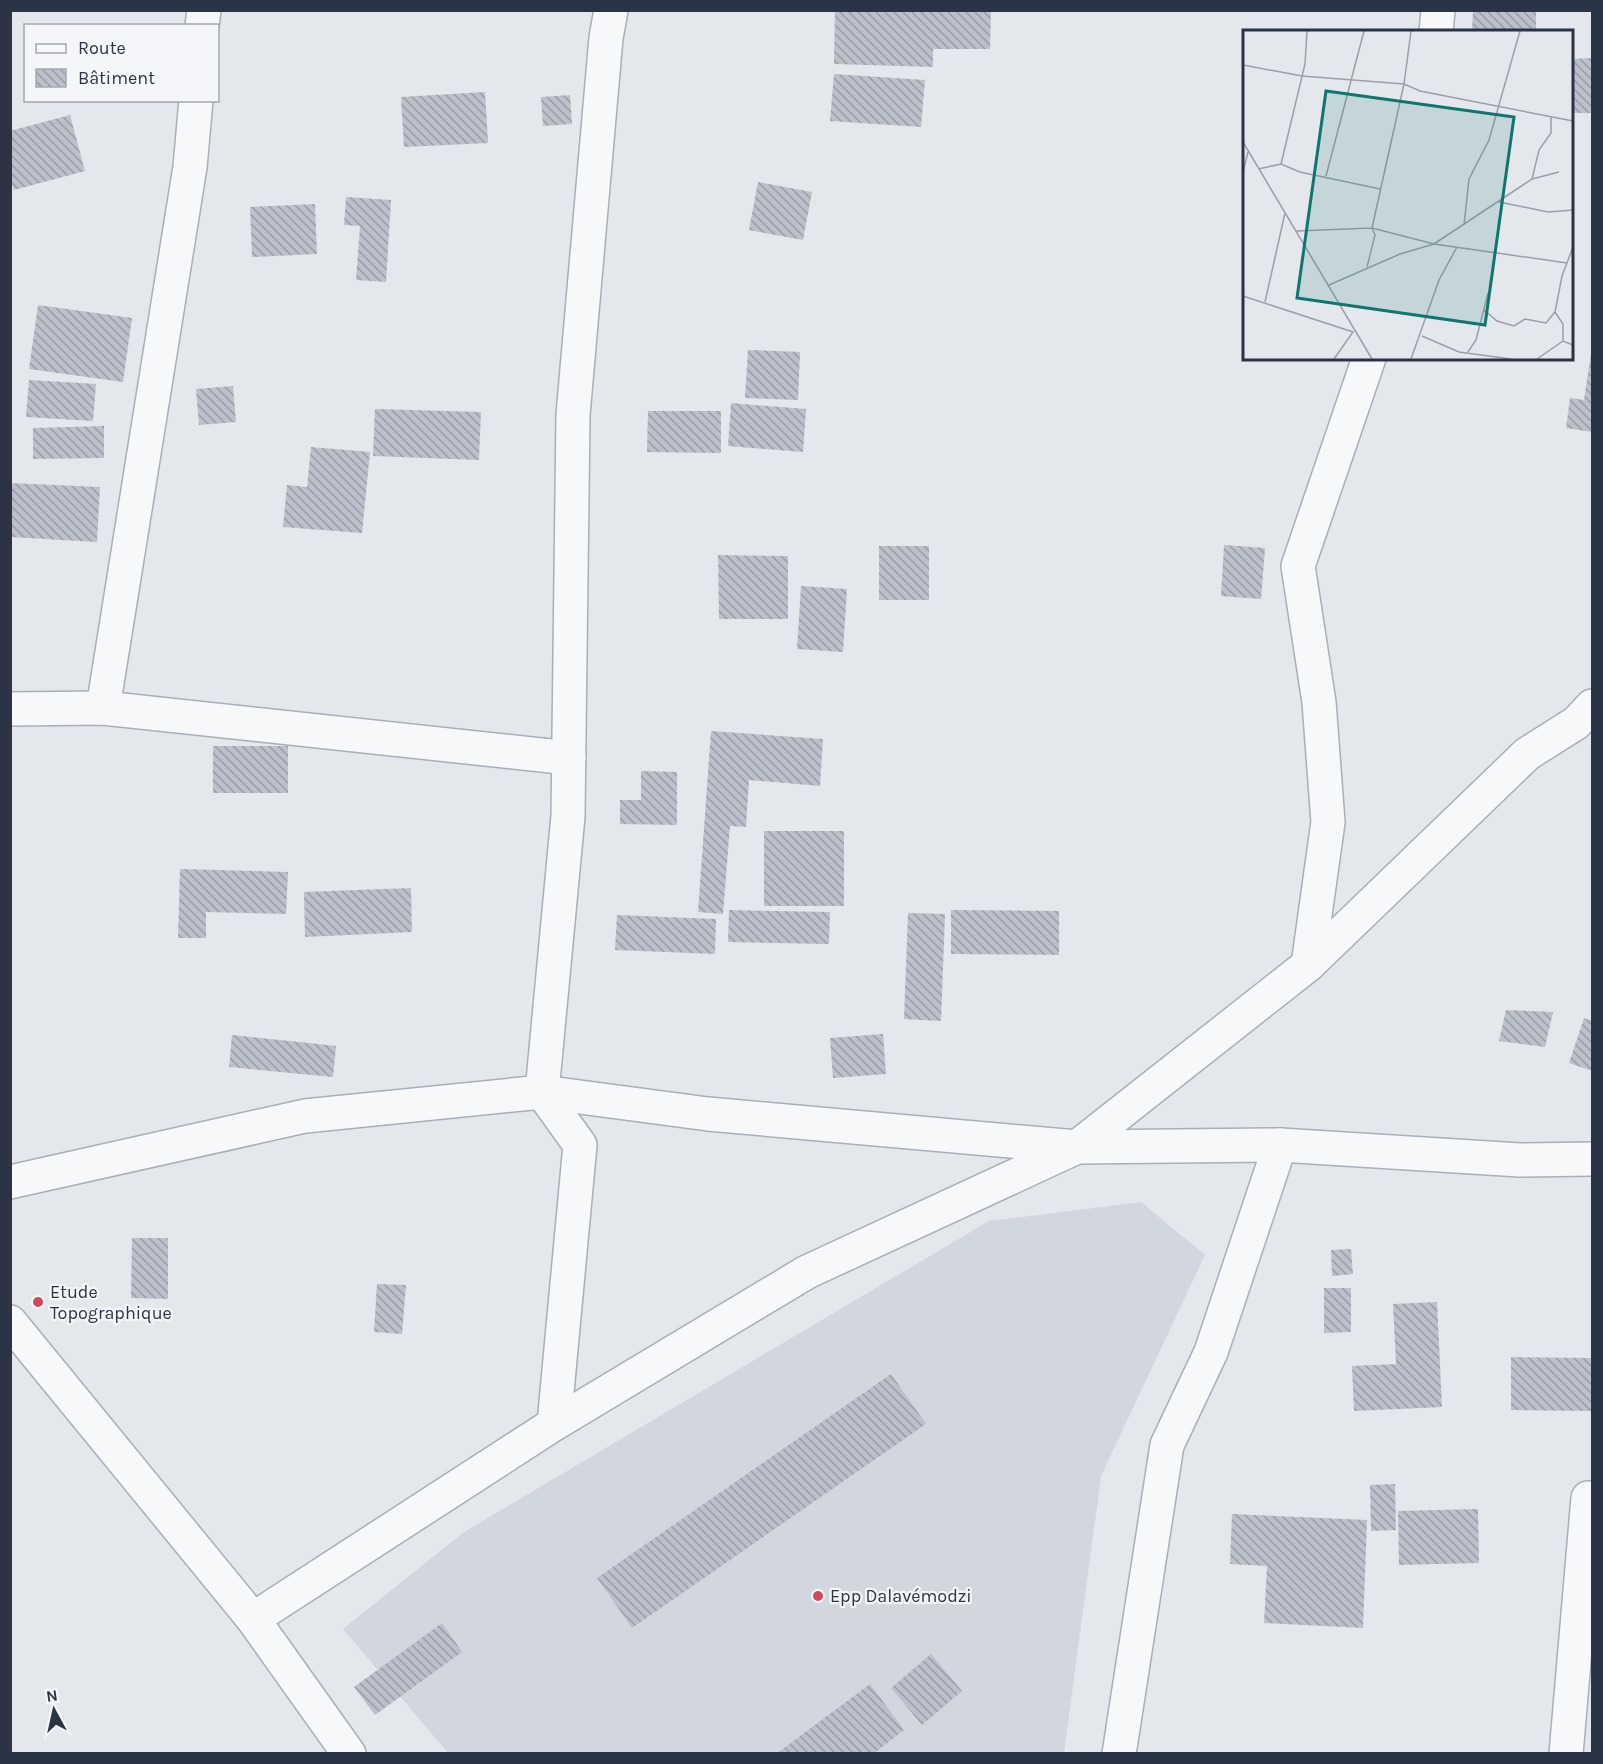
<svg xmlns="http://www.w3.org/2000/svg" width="1603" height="1764" font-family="Karla,sans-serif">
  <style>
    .built { fill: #d2d6de }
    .building { fill: url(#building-back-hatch) }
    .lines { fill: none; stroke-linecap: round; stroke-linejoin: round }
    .minor-casing { stroke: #a9aeb7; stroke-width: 36 }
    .minor { stroke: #f7f8fa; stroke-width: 33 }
    .poi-dot { fill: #d1495b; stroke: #f4f6f9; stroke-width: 2 }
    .labels { text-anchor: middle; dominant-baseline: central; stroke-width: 4.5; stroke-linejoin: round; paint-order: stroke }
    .poi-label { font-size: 18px; fill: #2b3445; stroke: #f4f6f9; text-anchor: start }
    .inset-road { fill: none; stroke: #9a9fa9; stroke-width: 1.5 }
    .view { fill: #0f766e; fill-opacity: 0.15; stroke: #0f766e; stroke-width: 3 }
    .inset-edge { fill: none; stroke: #2b3445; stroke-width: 3 }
  </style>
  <defs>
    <pattern id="building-back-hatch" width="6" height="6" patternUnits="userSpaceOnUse" patternTransform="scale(1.5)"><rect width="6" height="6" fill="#bbc0ca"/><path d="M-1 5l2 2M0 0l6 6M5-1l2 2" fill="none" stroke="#989da6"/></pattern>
  </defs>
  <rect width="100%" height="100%" fill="#e4e7ec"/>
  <polygon class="built" points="1141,1202 1205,1255 1101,1476 1064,1753 448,1753 343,1629 464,1532 989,1221"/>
  <g class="building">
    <polygon points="835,10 991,10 990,49 933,49 933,67 834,64"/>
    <polygon points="1473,10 1536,10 1536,32 1472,32"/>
    <polygon points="1592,58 1592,113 1572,113 1572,59"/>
    <polygon points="834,74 925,80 921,127 830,121"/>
    <polygon points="485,92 488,143 404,147 401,97"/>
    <polygon points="570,95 572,124 543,126 541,97"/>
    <polygon points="70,115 85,171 14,190 10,179 10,131"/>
    <polygon points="758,182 812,192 803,240 749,230"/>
    <polygon points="346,197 391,200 386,282 356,280 360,226 344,225"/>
    <polygon points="315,204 317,254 252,257 250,207"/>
    <polygon points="38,305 132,318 123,382 29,369"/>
    <polygon points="748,350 800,352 798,400 745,398"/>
    <polygon points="1591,354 1592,354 1592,432 1566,428 1570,398 1584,400"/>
    <polygon points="29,380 96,384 93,421 26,417"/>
    <polygon points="233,386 236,422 199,425 196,389"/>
    <polygon points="731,403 806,409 803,452 728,446"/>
    <polygon points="375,409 481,412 479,460 373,456"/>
    <polygon points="648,411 721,411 721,453 647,452"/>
    <polygon points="104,426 104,458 33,459 33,428"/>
    <polygon points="311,447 370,452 362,533 283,527 287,485 307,487"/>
    <polygon points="10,483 100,487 97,542 10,537"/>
    <polygon points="1224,545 1265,548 1261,599 1221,596"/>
    <rect x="879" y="546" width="50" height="54"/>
    <polygon points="718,555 788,556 788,619 719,619"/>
    <polygon points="801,586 847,589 843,652 797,649"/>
    <polygon points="711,731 823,739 820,786 749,780 746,827 730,826 723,914 698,912"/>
    <rect x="213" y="746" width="75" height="47"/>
    <polygon points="641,771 677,772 677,825 620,824 620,800 641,800"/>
    <rect x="764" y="831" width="80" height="75"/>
    <polygon points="180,869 288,872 286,914 206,912 206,938 178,938"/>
    <polygon points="411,888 412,932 305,937 304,892"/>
    <polygon points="729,910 830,912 829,944 728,942"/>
    <polygon points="951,910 1059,911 1059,955 951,954"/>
    <polygon points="908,913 945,914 941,1021 904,1019"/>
    <polygon points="617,915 716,919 715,954 615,950"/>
    <polygon points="1506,1010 1553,1012 1545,1047 1499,1041"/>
    <polygon points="1584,1018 1592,1021 1592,1071 1569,1063"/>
    <polygon points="883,1034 886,1074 833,1078 830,1038"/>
    <polygon points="232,1035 336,1046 333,1077 229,1067"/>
    <polygon points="132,1238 168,1238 168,1299 131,1298"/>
    <polygon points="1351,1249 1353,1274 1332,1276 1331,1250"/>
    <polygon points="377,1284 406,1285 402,1334 374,1332"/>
    <polygon points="1324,1288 1351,1288 1351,1332 1324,1333"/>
    <polygon points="1437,1302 1442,1407 1354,1411 1352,1366 1396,1364 1393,1304"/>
    <polygon points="1511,1357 1592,1358 1592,1411 1511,1410"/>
    <polygon points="891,1374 926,1424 632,1628 597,1578"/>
    <polygon points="1395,1484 1396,1530 1371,1531 1370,1485"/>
    <polygon points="1478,1509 1479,1563 1399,1565 1398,1511"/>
    <polygon points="1232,1514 1367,1520 1363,1628 1264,1623 1267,1566 1230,1564"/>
    <polygon points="442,1623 462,1652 375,1715 354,1687"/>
    <polygon points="931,1654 962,1691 922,1725 891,1688"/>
    <polygon points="870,1684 904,1730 873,1754 776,1754"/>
  </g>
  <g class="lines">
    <defs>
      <g id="minor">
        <polyline points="202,26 204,10"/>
        <polyline points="1436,32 1438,10"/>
        <polyline points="103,708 190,167 196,100"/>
        <polyline points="10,709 103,708 569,758"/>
        <polyline points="1308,965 1328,822 1319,702 1298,566 1369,358"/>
        <polyline points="10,1182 305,1116 542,1092 708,1114 1077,1147 1280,1145 1520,1160 1592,1159"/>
        <polyline points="10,1322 253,1619 349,1754"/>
        <polyline points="554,1424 580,1145 542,1092 568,816 573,415 606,38 611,10"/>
        <polyline points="253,1619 554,1424 807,1272 1077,1147 1308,965 1527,754 1576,723 1592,706"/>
        <polyline points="1119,1754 1167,1445 1211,1352 1280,1145"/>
        <polyline points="1566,1754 1588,1498"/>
      </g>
    </defs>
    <use href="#minor" class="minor-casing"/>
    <use href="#minor" class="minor"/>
  </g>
  <g class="poi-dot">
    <circle cx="38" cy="1302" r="6"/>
    <circle cx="818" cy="1596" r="6"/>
  </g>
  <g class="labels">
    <g class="poi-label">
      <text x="50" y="1292">Etude<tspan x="50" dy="21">Topographique</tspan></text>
      <text x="830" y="1596">Epp Dalavémodzi</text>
    </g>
  </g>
  <g transform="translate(1243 30)">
    <rect width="330" height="330" fill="#e4e7ec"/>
    <path class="inset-road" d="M0,35l59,11 102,8 16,7 153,30M0,112l129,217M38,134l24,-100 2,-33M15,139l23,-5 19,8 80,17M0,142l5,-20M83,146l38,-145M289,149l27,-7M256,172l49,10 25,-2M221,195l5,-46 20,-39 31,-109M53,201l76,-3 62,16 133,19M124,237l8,-32 -3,-7 32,-144 7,-53M86,255l71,-31 34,-10 98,-65 7,-29 12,-17v-17M0,266l110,36 -19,27M22,272l20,-89M241,280l13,11 17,5 11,-7 21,4 9,-11M179,306l37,16 52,7M320,311v-17l-8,-12 7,-36 11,-29M225,322l8,-12 12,-47M168,329l28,-79 18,-33M294,329l26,-18 10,4"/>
    <path class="view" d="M83,61l188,26 -29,208 -188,-27z"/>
    <rect width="330" height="330" class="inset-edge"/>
  </g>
  <rect width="1603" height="1764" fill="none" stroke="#2b3445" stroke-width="24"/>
  <rect x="24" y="24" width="195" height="78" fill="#f4f6f9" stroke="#a4a8b1" stroke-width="1.5"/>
  <rect x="36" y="44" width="30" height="9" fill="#f7f8fa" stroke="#a4a8b1" stroke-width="1.5"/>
  <text x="78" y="54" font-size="18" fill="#2b3445">Route</text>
  <rect x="36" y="69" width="30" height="18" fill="url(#building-back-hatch)" stroke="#a4a8b1" stroke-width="1.5"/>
  <text x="78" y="84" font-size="18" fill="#2b3445">Bâtiment</text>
  <g transform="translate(54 1710) rotate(352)" stroke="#f4f6f9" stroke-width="4.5" paint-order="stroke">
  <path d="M0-4.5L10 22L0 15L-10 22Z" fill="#2b3445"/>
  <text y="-9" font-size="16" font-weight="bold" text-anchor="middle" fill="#2b3445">N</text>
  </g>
</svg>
